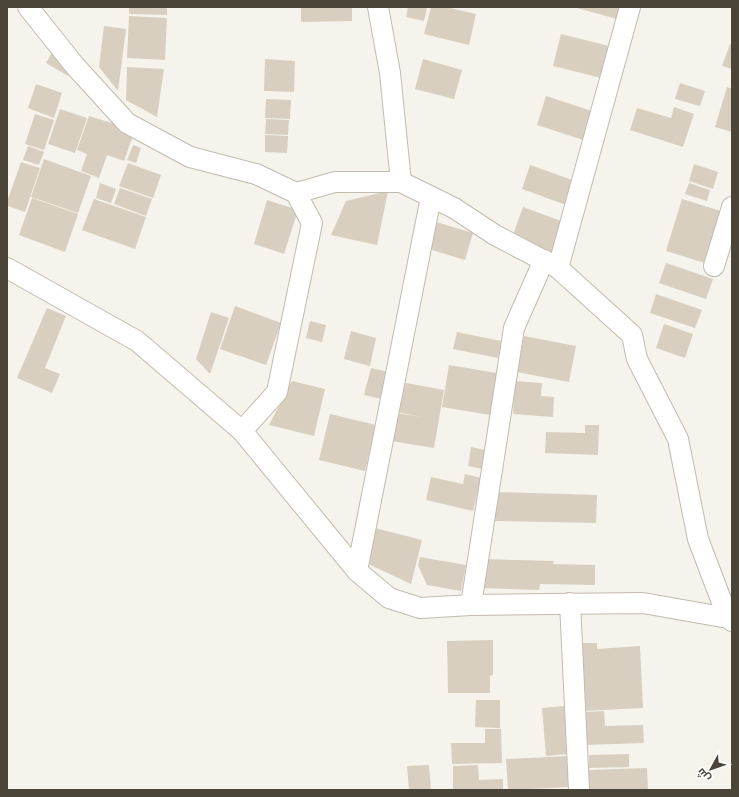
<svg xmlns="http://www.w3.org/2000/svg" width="739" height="797" font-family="'Sofia Sans Condensed',Cairo,sans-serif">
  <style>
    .building { fill: #d8cfc1 }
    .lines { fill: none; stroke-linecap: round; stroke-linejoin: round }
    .minor-casing { stroke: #c2bbae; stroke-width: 22 }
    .minor { stroke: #fff; stroke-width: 20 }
  </style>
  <rect width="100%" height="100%" fill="#f6f3ec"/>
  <g class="building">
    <polygon points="129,7 167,7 167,15 129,14"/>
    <polygon points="301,7 352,7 352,21 301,22"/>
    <polygon points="408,7 427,7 424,21 406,17"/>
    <polygon points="431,7 446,7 476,14 469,45 424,34"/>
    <polygon points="573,7 620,7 617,19"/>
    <polygon points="129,16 167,18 165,60 127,58"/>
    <polygon points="104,26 126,29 118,91 99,67"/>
    <polygon points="561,34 609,46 601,78 553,66"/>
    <polygon points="730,44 732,45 732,69 722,66"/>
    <polygon points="54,49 71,70 68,76 46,63"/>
    <polygon points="265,59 295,61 294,92 264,91"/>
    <polygon points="423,59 462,70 454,99 415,89"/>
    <polygon points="127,67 164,69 157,117 126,100"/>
    <polygon points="680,83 705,91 700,106 675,99"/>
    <polygon points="36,84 62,93 54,118 28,108"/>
    <polygon points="727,87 732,89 732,132 715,127"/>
    <polygon points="546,96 592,111 583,140 537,125"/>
    <polygon points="266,99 291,100 290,119 265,118"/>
    <polygon points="674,107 694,114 683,147 630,130 637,108 671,118"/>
    <polygon points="60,109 87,118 75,153 48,144"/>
    <polygon points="35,114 54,120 44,150 25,144"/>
    <polygon points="89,116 135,130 124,161 107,155 99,178 81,171 87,154 77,150"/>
    <polygon points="266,119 289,120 288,135 265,134"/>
    <polygon points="265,135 288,136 287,153 265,152"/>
    <polygon points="133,145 141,148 136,163 127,160"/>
    <polygon points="28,146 44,152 39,165 23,160"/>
    <polygon points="44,159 91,176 78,213 31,197"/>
    <polygon points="21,162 40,168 25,212 8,206 7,209 7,202"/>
    <polygon points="128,163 161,175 153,198 119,186"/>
    <polygon points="694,164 718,172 713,189 689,181"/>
    <polygon points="530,165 575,181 566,205 522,189"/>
    <polygon points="100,183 116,189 111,203 96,198"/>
    <polygon points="689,183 710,190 707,201 685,194"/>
    <polygon points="120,188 152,199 146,216 114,204"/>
    <polygon points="388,191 377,245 331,235 346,201"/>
    <polygon points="32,198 78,214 65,252 19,235"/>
    <polygon points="94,199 146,217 135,249 82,230"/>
    <polygon points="682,199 724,212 708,264 666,251"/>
    <polygon points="267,200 298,210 284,254 254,244"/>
    <polygon points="523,207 564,222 553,255 511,240"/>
    <polygon points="433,221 473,233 465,260 425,248"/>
    <polygon points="666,263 713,279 706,299 659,283"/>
    <polygon points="656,294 702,310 695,328 650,313"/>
    <polygon points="235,306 281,323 266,365 220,349"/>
    <polygon points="47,308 66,316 45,368 60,374 52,393 17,378"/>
    <polygon points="211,312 229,318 210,374 196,359"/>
    <polygon points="310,321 326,325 322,342 306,338"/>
    <polygon points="664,324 693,334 685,358 656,348"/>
    <polygon points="351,331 376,338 370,366 344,359"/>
    <polygon points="457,332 501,341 498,358 453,349"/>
    <polygon points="524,336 576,346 569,382 517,372"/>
    <polygon points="449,365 497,373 490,415 442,407"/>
    <polygon points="371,368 393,373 386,400 364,395"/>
    <polygon points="292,381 325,389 314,436 269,425"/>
    <polygon points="515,381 542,383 541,396 554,397 553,417 513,414"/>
    <polygon points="401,382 444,390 434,448 391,441 396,413 422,417 396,412"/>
    <polygon points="330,414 376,425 365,471 319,460"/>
    <polygon points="585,425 599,425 598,455 545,453 546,432 585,433"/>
    <polygon points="471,447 485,450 482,469 468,466"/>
    <polygon points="465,474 481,478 473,511 426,500 431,477 463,484"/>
    <polygon points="496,492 597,495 596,523 495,521"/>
    <polygon points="375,528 422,540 411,584 366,563"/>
    <polygon points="420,557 466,565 461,591 427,585 418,565"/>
    <polygon points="484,559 554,561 553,564 595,565 595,585 540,584 539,590 483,588"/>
    <polygon points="493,640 493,675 490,676 490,693 448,693 447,641"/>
    <polygon points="578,643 597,643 597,649 640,646 643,708 581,711"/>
    <polygon points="476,700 500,700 500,728 475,727"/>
    <polygon points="564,706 568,754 546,756 542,708"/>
    <polygon points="604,711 605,726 643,725 644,743 584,745 583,712"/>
    <polygon points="485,729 501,729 502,763 452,764 451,743 485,743"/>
    <polygon points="629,754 629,767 589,768 589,755"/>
    <polygon points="569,756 571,787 508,790 506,759"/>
    <polygon points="429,765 431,790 409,790 407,766"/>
    <polygon points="478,765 479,780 503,779 503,790 453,790 453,766"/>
    <polygon points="647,768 648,790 589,790 588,770"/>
  </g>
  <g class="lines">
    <defs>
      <g id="minor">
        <polyline points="28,7 75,66 127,123 190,157 256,174 296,193 312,223 277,392 242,431"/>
        <polyline points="378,7 390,73 401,182"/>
        <polyline points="296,193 335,182 401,182 454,208 495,235 558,268 632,335 637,359 678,439 698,539 728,618"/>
        <polyline points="714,266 732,207"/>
        <polyline points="7,268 137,341 242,431 357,571 389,598 420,608 471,605 643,603 728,618 732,621"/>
        <polyline points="558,268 630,7"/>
        <polyline points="357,571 431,197"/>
        <polyline points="570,603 579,790"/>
        <polyline points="471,605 514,328 544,260"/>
      </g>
    </defs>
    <use href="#minor" class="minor-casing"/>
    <use href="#minor" class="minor"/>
  </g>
  <rect width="739" height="797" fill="none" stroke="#4b4439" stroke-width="16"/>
  <g transform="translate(711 769) rotate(230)" stroke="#ffffff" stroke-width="3" paint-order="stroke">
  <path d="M0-3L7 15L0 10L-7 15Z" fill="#4b4439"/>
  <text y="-6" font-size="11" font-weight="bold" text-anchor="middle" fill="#4b4439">ش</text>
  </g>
</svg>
